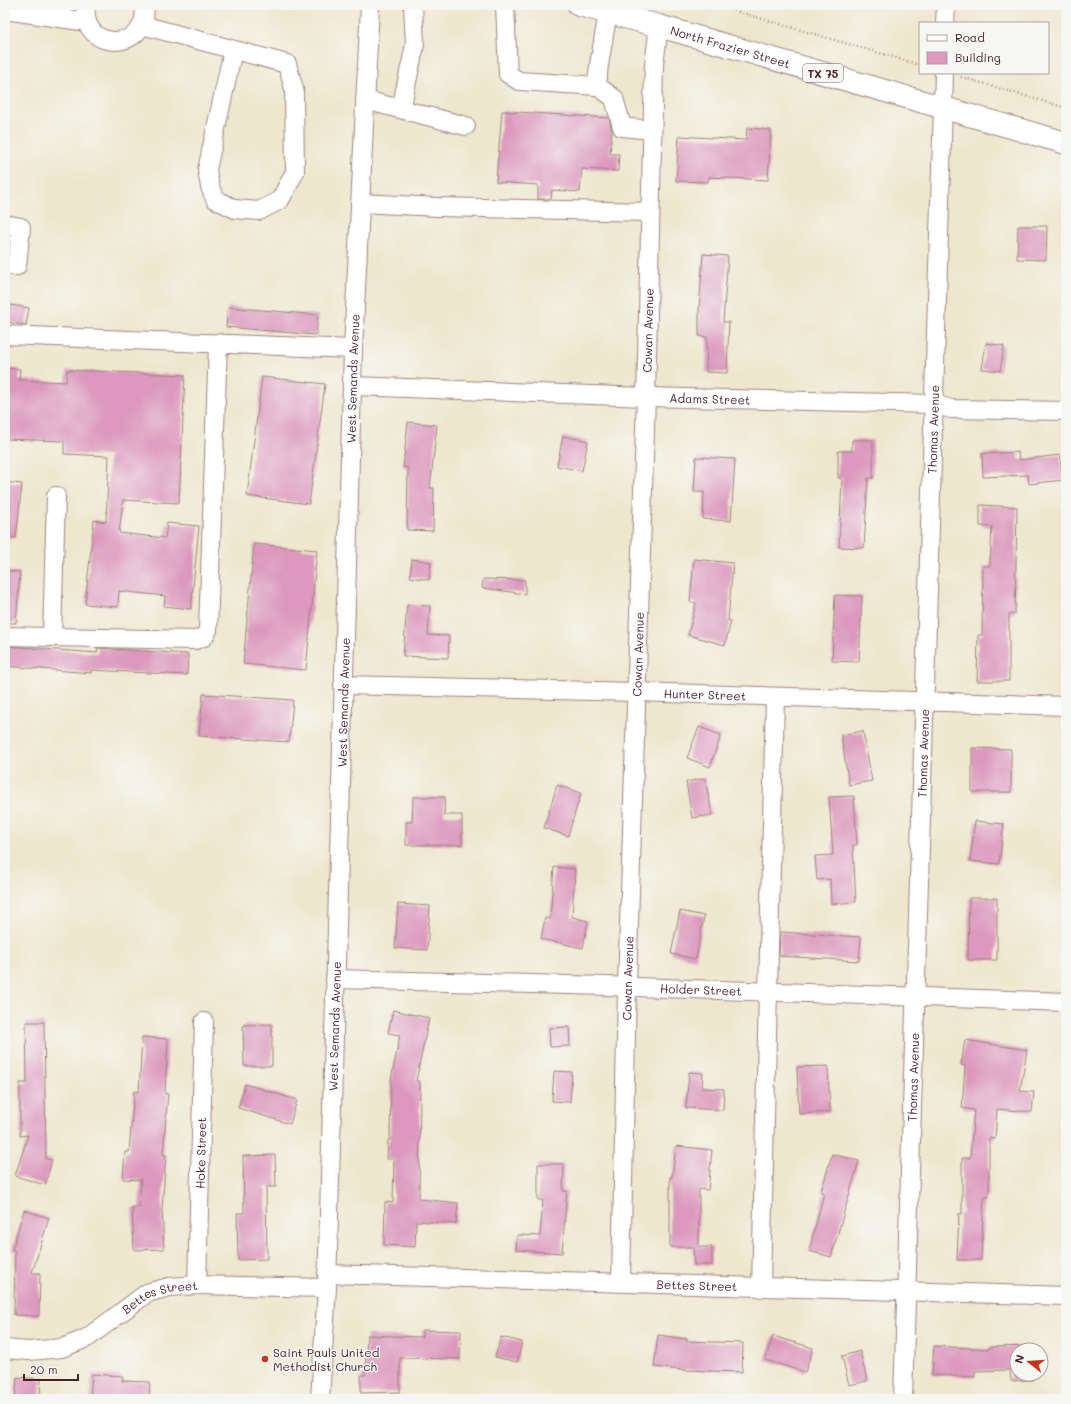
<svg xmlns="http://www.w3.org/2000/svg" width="1071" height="1404" font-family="Mali,sans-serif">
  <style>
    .building { fill: #dc98be }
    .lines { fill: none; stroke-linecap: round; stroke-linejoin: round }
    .minor-casing { stroke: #9c837c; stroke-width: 20 }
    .major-casing { stroke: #9c837c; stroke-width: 24 }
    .path { stroke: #9c837c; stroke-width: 2.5; stroke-dasharray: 1 3; stroke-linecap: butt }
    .minor { stroke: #fff; stroke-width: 18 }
    .major { stroke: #fff; stroke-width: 22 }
    .poi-dot { fill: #c8321e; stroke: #f6f6f2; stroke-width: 1.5 }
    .labels { text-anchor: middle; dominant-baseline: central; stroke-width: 3; stroke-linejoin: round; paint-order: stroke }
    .shield { fill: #f6f6f2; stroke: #7e6067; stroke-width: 1 }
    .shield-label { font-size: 11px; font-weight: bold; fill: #4a1f2b }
    .street-label { font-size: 12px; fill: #4a1f2b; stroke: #f6f6f2 }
    .poi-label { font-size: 12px; fill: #4a1f2b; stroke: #f6f6f2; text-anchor: start }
  </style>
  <rect width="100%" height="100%" fill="#f6f6f2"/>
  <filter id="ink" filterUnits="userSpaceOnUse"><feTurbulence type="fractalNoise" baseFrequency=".025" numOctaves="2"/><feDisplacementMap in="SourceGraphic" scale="8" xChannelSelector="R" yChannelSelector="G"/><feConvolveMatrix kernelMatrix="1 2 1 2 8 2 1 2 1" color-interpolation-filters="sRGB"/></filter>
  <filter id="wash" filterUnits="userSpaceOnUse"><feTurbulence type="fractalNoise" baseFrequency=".012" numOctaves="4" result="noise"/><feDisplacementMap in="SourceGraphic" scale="16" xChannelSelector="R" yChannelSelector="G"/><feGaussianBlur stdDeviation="0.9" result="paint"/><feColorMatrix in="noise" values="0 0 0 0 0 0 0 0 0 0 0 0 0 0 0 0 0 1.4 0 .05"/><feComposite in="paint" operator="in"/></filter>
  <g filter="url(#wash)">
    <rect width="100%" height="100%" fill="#eee7ce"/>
    <g id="blocks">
      <g class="building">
        <polygon points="502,111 609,118 612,130 610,154 619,154 618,171 582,169 580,192 552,190 551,199 538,199 538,185 496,182"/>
        <polygon points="747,128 771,130 768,180 709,177 708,182 676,181 679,136 746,140"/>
        <polygon points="1018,226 1047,226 1046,260 1017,259"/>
        <polygon points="703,254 728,256 723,322 729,322 727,373 706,372 707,337 699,336 699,311"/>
        <polygon points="5,304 29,308 26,325 5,322"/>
        <polygon points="228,307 318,315 316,335 226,327"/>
        <polygon points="986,343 1004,346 1000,371 982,369"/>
        <polygon points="5,368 20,369 19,380 66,382 67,370 185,375 179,503 123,500 119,533 165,538 167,523 199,526 191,609 164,606 165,596 119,591 118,607 85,604 94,520 106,522 109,456 64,454 64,441 5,439"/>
        <polygon points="262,377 325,384 309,504 247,496"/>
        <polygon points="408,422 437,425 430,488 434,488 433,531 407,530 408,468 403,467"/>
        <polygon points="563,436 588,441 582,471 557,466"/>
        <polygon points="852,440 873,440 873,478 868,478 864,548 839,547 842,478 838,478 838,451 852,451"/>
        <polygon points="1018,452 1019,460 1060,455 1063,480 1029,484 1028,475 983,477 982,454"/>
        <polygon points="696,457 735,459 731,521 703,519 704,492 694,492"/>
        <polygon points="5,482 22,484 16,538 5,537"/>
        <polygon points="980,505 1017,507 1015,614 1009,614 1009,681 977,681 978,635 982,635 983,566 990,566 992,527 980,526"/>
        <polygon points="254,544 317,550 306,670 243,664"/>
        <polygon points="412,559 431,562 429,580 410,577"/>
        <polygon points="694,559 733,563 728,620 731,621 725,645 688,635 696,603 690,602"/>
        <polygon points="5,571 20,572 16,623 5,623"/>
        <polygon points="483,579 525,580 525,594 482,588"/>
        <polygon points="835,595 862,596 859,662 832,661"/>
        <polygon points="407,605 430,606 428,635 449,636 448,658 403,656"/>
        <polygon points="5,646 97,653 98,648 188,654 187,675 91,670 91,673 5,666"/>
        <polygon points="203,694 293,700 289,742 199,736"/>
        <polygon points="699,727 721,735 710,767 687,758"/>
        <polygon points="863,731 872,781 849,785 841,735"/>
        <polygon points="972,748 1011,749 1011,792 972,792"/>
        <polygon points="705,778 712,815 692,818 686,782"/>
        <polygon points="557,785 581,793 568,836 544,828"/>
        <polygon points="854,796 857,845 853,845 856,902 831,904 830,879 817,880 815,856 833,855 829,797"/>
        <polygon points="413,797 445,797 444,815 462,815 462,845 406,845 406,822 412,822"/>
        <polygon points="975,821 1004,824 999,864 970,861"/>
        <polygon points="554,867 575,869 572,917 588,921 583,948 541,939 545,918 550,919"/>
        <polygon points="969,898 997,898 997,960 968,960"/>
        <polygon points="398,904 430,906 427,950 395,948"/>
        <polygon points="680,911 704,916 696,959 671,954"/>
        <polygon points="780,932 861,937 859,961 779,956"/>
        <polygon points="393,1010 429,1018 416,1081 420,1081 419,1199 458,1203 456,1224 416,1221 415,1247 384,1245 385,1202 393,1203 394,1159 387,1159 388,1140 390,1140 391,1080 400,1035 388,1033"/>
        <polygon points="26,1022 44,1022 46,1159 52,1160 45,1185 15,1176 28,1135 20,1136 20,1083 27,1083"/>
        <polygon points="272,1024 272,1066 244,1066 243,1025"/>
        <polygon points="569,1027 570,1046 550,1047 549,1028"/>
        <polygon points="142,1037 168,1039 165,1094 168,1094 163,1154 166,1155 162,1209 164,1249 134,1250 132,1208 139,1207 141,1180 123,1179 125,1152 129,1152 134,1091 139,1092"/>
        <polygon points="965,1040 1027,1050 1020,1091 1034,1092 1032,1112 997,1109 995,1139 989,1138 989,1197 984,1197 981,1260 957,1260 959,1214 962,1214 962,1158 970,1158 974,1110 962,1108 965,1066 961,1065"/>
        <polygon points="828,1066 830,1112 799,1114 797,1067"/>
        <polygon points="554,1071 572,1072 570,1102 552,1101"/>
        <polygon points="689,1072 703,1073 702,1088 724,1089 723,1110 686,1108"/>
        <polygon points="245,1084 297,1100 290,1124 238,1108"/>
        <polygon points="676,1146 712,1150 708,1190 699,1189 699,1247 712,1247 712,1265 694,1265 693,1247 670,1247 670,1177 672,1177"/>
        <polygon points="832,1154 859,1161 831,1257 809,1251 824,1193 821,1192"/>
        <polygon points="275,1155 276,1187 266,1187 267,1259 238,1260 237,1213 244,1213 243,1156"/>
        <polygon points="538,1164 564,1164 563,1191 567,1191 562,1253 516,1250 517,1235 540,1236 543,1200 538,1200"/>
        <polygon points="24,1210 49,1218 32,1273 40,1273 39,1316 14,1315 15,1251 12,1250"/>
        <polygon points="422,1330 461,1331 460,1359 400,1358 400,1392 361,1393 361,1375 365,1375 367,1335 422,1337"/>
        <polygon points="658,1335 687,1339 686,1341 743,1343 742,1372 683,1370 654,1367"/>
        <polygon points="773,1336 813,1348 805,1372 765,1360"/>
        <polygon points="501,1337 522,1342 517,1362 495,1357"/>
        <polygon points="934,1346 989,1349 989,1347 1032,1346 1032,1350 1017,1350 1017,1374 1033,1374 1033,1380 1011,1381 1010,1370 975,1371 975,1377 932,1375"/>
        <polygon points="860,1351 867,1381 849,1385 842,1356"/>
        <polygon points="92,1374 123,1376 122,1381 150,1382 149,1399 90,1399"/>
        <polygon points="17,1377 41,1379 40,1399 15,1399"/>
      </g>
    </g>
  </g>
  <g filter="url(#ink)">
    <use href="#blocks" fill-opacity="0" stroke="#9c837c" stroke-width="1"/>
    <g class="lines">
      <defs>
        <g id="minor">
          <path d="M86,5c-7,49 66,47 58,0"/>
          <polyline points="505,5 508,74 519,81 597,86 599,65 608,12"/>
          <polyline points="5,10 87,22"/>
          <polyline points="945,23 946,5"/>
          <path d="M142,25c48,13 96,26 145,39l7,25 1,83 -15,28 -21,11 -24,-2 -20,-10 -5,-12 -3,-17 26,-120"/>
          <polyline points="597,86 614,98 622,127 652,130"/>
          <polyline points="365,100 466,126"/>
          <polyline points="401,109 415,45 413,5"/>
          <polyline points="360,203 438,207 650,212"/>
          <polyline points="5,224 21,227 17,266 5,265"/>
          <polyline points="5,335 353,349"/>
          <path id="s1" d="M352,386l294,11 288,7 17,5 115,2"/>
          <polyline points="5,636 195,640 204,637 208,630 218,343"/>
          <polyline points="52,637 56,496"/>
          <path id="s2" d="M343,685l293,7 430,14"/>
          <path id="s3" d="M335,979l271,7 460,16"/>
          <path id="s4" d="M327,1274l739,22"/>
          <path id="s5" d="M621,1283l6,-297 19,-589 8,-332 5,-39"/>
          <path id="s6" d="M197,1285l7,-263"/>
          <polyline points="761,1288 775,697"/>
          <path id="s7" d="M5,1349l24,2 33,-3 25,-10 60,-45 22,-6 28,-2 130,3"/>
          <path id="s8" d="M320,1399l7,-111 26,-939 17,-344"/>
          <path id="s9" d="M903,1399l41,-1326"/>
        </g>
        <g id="major">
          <path id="s10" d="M579,5l80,21 407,117"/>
        </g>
      </defs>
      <use href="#minor" class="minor-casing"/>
      <use href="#major" class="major-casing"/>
      <g class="path">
        <polyline points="715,5 920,65"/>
        <polyline points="961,77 1066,108"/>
      </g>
      <use href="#minor" class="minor"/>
      <use href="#major" class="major"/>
    </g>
  </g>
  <circle class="poi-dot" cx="265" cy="1359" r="4"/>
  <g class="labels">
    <rect class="shield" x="803" y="64" width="40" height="18" rx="3"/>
    <g class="shield-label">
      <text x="823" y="73">TX 75</text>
    </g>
    <g class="street-label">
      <text stroke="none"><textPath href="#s10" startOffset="157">North Frazier Street</textPath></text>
      <text stroke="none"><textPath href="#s5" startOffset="953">Cowan Avenue</textPath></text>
      <text stroke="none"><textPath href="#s8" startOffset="1021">West Semands Avenue</textPath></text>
      <text stroke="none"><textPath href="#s1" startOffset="358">Adams Street</textPath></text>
      <text stroke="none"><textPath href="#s9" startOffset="970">Thomas Avenue</textPath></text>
      <text stroke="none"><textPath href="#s5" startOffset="629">Cowan Avenue</textPath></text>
      <text stroke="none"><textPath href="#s2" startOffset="362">Hunter Street</textPath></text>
      <text stroke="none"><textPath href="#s8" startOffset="697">West Semands Avenue</textPath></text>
      <text stroke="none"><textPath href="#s9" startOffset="646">Thomas Avenue</textPath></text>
      <text stroke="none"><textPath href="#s5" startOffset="305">Cowan Avenue</textPath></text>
      <text stroke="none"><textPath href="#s3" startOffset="366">Holder Street</textPath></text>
      <text stroke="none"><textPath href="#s8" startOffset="373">West Semands Avenue</textPath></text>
      <text stroke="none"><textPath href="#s9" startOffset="322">Thomas Avenue</textPath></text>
      <text stroke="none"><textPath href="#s6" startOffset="132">Hoke Street</textPath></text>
      <text stroke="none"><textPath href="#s4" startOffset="370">Bettes Street</textPath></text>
      <text stroke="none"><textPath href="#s7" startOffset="170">Bettes Street</textPath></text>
    </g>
    <g class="poi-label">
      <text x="273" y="1352">Saint Pauls United<tspan x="273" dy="14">Methodist Church</tspan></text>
    </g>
  </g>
  <rect width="1071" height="1404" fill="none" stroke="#f6f6f2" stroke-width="20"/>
  <rect x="919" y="22" width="130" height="52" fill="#f6f6f2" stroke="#b1a0a2"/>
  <rect x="927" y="35" width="20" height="6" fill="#ffffff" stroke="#b1a0a2"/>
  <text x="955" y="42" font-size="12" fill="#4a1f2b">Road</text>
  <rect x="927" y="52" width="20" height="12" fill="#dc98be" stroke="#b1a0a2"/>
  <text x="955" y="62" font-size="12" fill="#4a1f2b">Building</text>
  <g transform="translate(1029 1362) rotate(287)"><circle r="19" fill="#f6f6f2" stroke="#b1a0a2"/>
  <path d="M0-3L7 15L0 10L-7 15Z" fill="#c8321e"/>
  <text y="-6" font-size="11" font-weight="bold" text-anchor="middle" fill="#4a1f2b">N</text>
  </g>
  <path d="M24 1374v6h54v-6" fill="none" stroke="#4a1f2b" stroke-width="2"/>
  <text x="30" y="1374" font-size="12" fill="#4a1f2b" stroke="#f6f6f2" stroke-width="3" paint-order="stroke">20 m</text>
</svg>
